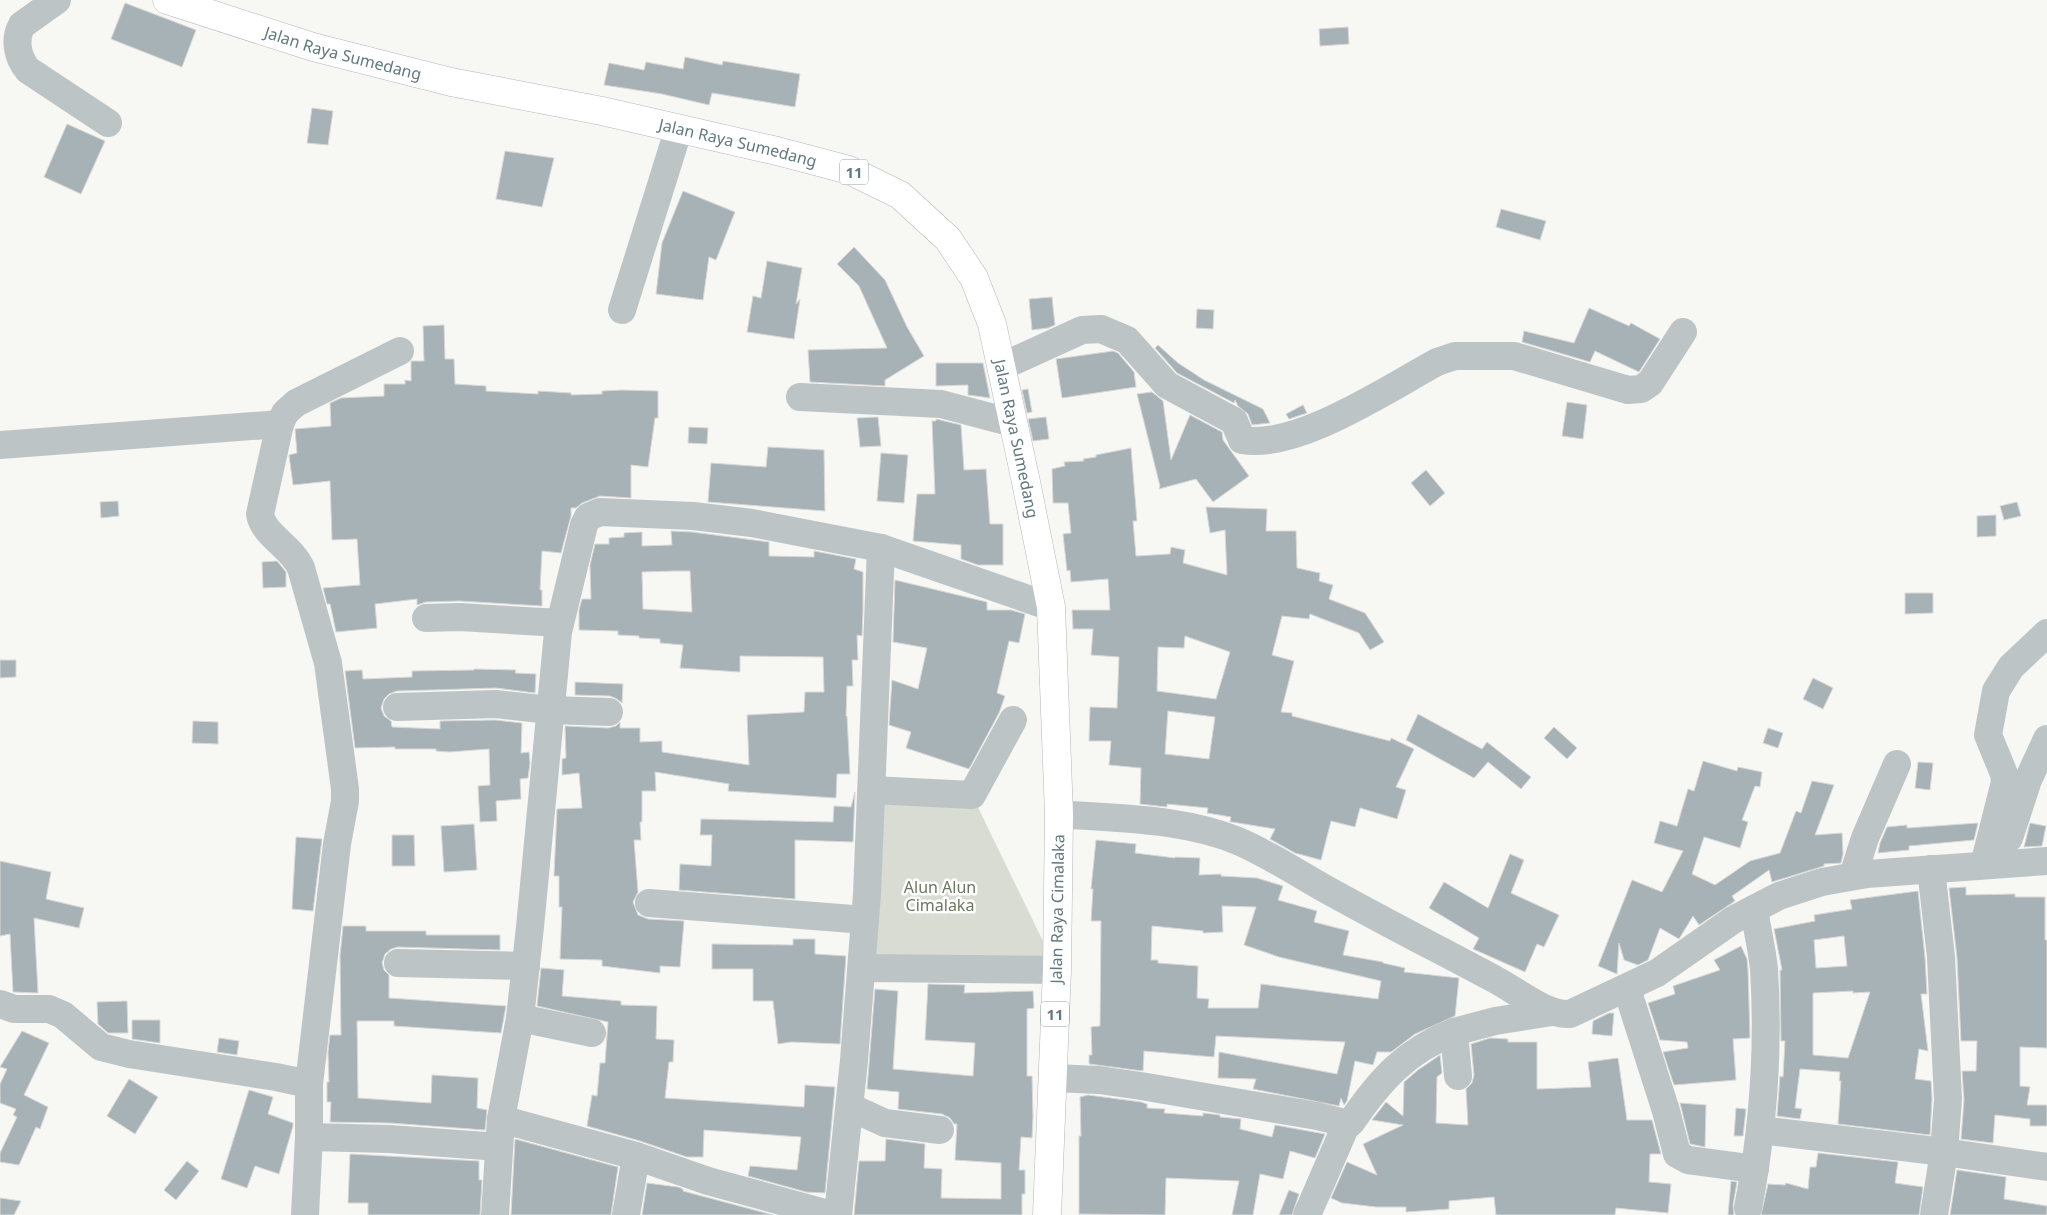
<svg xmlns="http://www.w3.org/2000/svg" width="2047" height="1215" font-family="'Noto Sans',sans-serif">
  <style>
    .green { fill: #d8dcd3 }
    .building { fill: #a7b2b6; stroke: #d9d8d6; fill-rule: evenodd }
    .lines { fill: none; stroke-linecap: round; stroke-linejoin: round }
    .highway-casing { stroke: #b3b8ba; stroke-width: 29 }
    .minor { stroke: #bdc4c6; stroke-width: 28 }
    .highway { stroke: #fff; stroke-width: 28 }
    .labels { text-anchor: middle; dominant-baseline: central; stroke-width: 5; stroke-linejoin: round; paint-order: stroke }
    .shield { fill: #fff; stroke: #90a0a6; stroke-width: 1 }
    .shield-label { font-size: 15px; font-weight: bold; fill: #617880 }
    .street-label { font-size: 16px; fill: #617880; stroke: #fff }
    .park-label { font-size: 16px; fill: #697860; stroke: #fff }
  </style>
  <rect width="100%" height="100%" fill="#f7f7f4"/>
  <polygon class="green" points="872,790 972,795 1057,970 862,968"/>
  <g class="building">
    <polygon points="125,3 196,30 182,67 111,39"/>
    <polygon points="1348,27 1349,44 1320,46 1319,29"/>
    <polygon points="685,57 722,65 723,61 800,74 795,107 712,93 709,105 662,94 604,85 609,63 644,70 646,62 683,69"/>
    <polygon points="312,108 333,111 328,145 307,143"/>
    <polygon points="67,124 105,141 81,194 44,177"/>
    <polygon points="505,151 554,158 542,207 496,199"/>
    <polygon points="683,191 735,212 716,260 709,257 703,300 656,294 662,243"/>
    <polygon points="1501,209 1546,221 1540,240 1496,227"/>
    <polygon points="854,247 885,280 907,327 924,356 885,380 885,386 810,382 808,350 887,348 859,286 837,264"/>
    <polygon points="767,261 802,268 796,304 800,299 794,339 747,332 753,296 761,298"/>
    <polygon points="1052,297 1055,325 1048,328 1032,330 1029,299"/>
    <polygon points="1589,308 1629,326 1631,323 1660,339 1639,372 1595,351 1590,362 1522,342 1524,331 1574,343"/>
    <polygon points="1197,309 1214,310 1213,329 1196,328"/>
    <polygon points="444,325 445,359 454,359 455,384 486,386 486,391 538,394 538,391 571,393 571,395 602,394 602,391 622,390 658,391 658,418 655,418 648,467 631,465 631,498 600,496 582,503 576,508 571,508 571,516 561,553 542,551 540,590 542,590 542,606 459,601 426,602 417,605 417,599 375,604 377,628 336,632 330,604 327,604 323,588 360,585 357,539 332,540 330,481 293,485 289,455 297,453 295,429 331,426 330,403 341,398 384,396 384,384 405,384 405,380 411,381 411,361 424,361 423,326"/>
    <polygon points="1158,345 1178,363 1204,380 1263,409 1270,423 1252,425 1248,414 1238,406 1235,400 1234,403 1177,373 1155,348"/>
    <polygon points="1113,351 1118,353 1134,372 1136,387 1062,398 1056,359"/>
    <polygon points="936,363 983,363 990,398 968,395 968,385 936,386"/>
    <polygon points="1028,389 1032,412 1027,413 1022,390"/>
    <polygon points="1152,392 1163,401 1171,460 1190,415 1222,432 1223,440 1249,476 1213,502 1196,479 1159,489 1160,486 1137,394"/>
    <polygon points="1567,402 1587,405 1583,439 1562,436"/>
    <polygon points="1303,405 1307,413 1289,419 1286,414"/>
    <polygon points="878,417 881,446 860,447 857,418"/>
    <polygon points="1046,417 1049,439 1033,441 1028,419"/>
    <polygon points="936,419 961,425 964,470 986,469 990,524 1003,524 1003,565 978,565 961,559 961,545 913,541 917,494 935,494 932,421 936,421"/>
    <polygon points="689,427 708,428 707,444 688,443"/>
    <polygon points="768,447 824,450 825,511 708,502 711,463 766,467"/>
    <path d="M1131,448l6,73h-4l3,35 34,-2 1,-7 14,3 -2,13 44,12 -2,-45 -15,3 -4,-26 61,2 -1,22h30l1,37 23,5 -1,8 14,4 -4,14 36,14 19,29 -14,8 -11,-17 -49,-19 -1,5 -27,-3 -10,39 22,6 -13,51 11,1v3l98,25 1,-3 23,11 -18,38 10,3 -9,29 -37,-11 -5,19 -24,-6 -10,39 -26,-7 -25,-14 5,-10 -43,-7h-2l1,-5 -24,-4 1,-5 -41,-4v3l-27,-3 1,-36 -32,-3 2,-24h-22l1,-34 27,1 2,-51 -28,-2 2,-26h-20l-1,-19h38l-2,-31 -37,3 -1,-12 -3,1 -4,-37 8,-1 -3,-30h-15l-1,-34 13,-3 -1,-4 20,-1 -1,-2 13,-2v-2zM1185,636l45,16 -14,47 -59,-8 1,-44 26,1zM1168,711l47,6 -6,42 -44,-5z"/>
    <polygon points="881,453 908,455 904,503 877,501"/>
    <polygon points="1426,470 1445,493 1430,506 1411,483"/>
    <polygon points="118,501 119,516 101,518 100,502"/>
    <polygon points="2017,502 2021,516 2004,520 2000,506"/>
    <polygon points="1996,515 1996,536 1977,537 1977,516"/>
    <path d="M671,531l21,1 77,10v14l45,1v-6l42,8 -2,10 9,3v38l-1,26 -5,-1 1,25h-6l1,26h-6l-1,30h1l3,58h-13l-1,24 -108,-7 1,-7 -74,-12 1,19h-14v31h-2l1,18h-7l4,52 -5,10 5,13 10,4 36,2 -4,46 -20,-1v7l-58,-7v-6l-42,-1 2,-52h-3v-31h-5l3,-67 25,-1 -3,-35 -17,2v-16l4,-1 -1,-32 43,2 8,-2 4,-4v6h20v14l22,-1v11l87,13 -2,-50 57,-3 1,-20h19l-1,-35 -83,-1v16l-60,-4 3,-23 -23,-2v-4l-21,-1v-2l-21,-1v-4l-39,-1v-20l3,-11h9l-1,-34 5,-21h14v-6l15,-1v-4l18,-1v14l30,-1zM674,571h16l2,41 -49,-3 -1,-37z"/>
    <polygon points="277,561 286,572 286,587 263,588 262,562"/>
    <polygon points="895,580 987,602 987,610 1011,610 1025,614 1019,643 1009,641 997,693 1005,696 999,713 969,769 906,748 911,732 889,725 892,680 918,689 927,648 893,642"/>
    <polygon points="1905,593 1933,593 1933,613 1905,614"/>
    <polygon points="0,660 16,660 16,677 0,678"/>
    <polygon points="474,669 516,670 515,673 536,674 535,693 496,688 397,691 389,694 384,699 381,708 384,716 391,721 392,727 440,729 440,721 495,720 522,723 521,753 529,752 530,763 528,778 520,779 521,799 496,801 497,821 480,822 478,786 490,785 489,749 449,752 436,751 436,749 395,749 395,747 355,748 345,671 362,670 363,679 412,677 412,671 474,670"/>
    <polygon points="1813,678 1833,688 1823,709 1803,699"/>
    <polygon points="575,682 623,684 622,703 617,699 610,696 575,695"/>
    <polygon points="1418,714 1482,749 1487,742 1531,777 1521,789 1488,762 1474,778 1406,740"/>
    <polygon points="193,721 218,722 218,744 192,743"/>
    <polygon points="1554,727 1577,748 1567,759 1544,738"/>
    <polygon points="1768,728 1783,733 1778,748 1763,743"/>
    <polygon points="1703,761 1737,771 1738,767 1762,772 1760,787 1755,786 1742,820 1748,822 1740,848 1704,837 1692,874 1715,885 1750,861 1780,853 1796,811 1801,813 1812,781 1834,785 1815,835 1842,833 1843,854 1841,863 1824,864 1824,866 1772,882 1769,870 1732,896 1735,901 1699,925 1693,916 1679,939 1660,928 1648,960 1638,965 1624,960 1619,943 1617,974 1598,966 1632,880 1662,892 1683,851 1654,843 1660,821 1677,826 1688,789 1694,791"/>
    <polygon points="1918,762 1933,763 1930,790 1915,788"/>
    <polygon points="855,792 853,842 795,840 795,899 679,890 680,864 711,866 712,835 700,835 701,819 833,822 834,806 851,807"/>
    <polygon points="1978,823 1974,840 1909,846 1909,850 1878,853 1880,843 1887,827 1907,825 1907,828"/>
    <polygon points="2030,823 2046,826 2042,846 2024,847"/>
    <polygon points="474,824 477,870 444,872 441,826"/>
    <polygon points="392,835 414,835 415,866 392,866"/>
    <polygon points="296,837 322,839 313,911 292,909"/>
    <path d="M1096,840l40,4 -1,9 40,5v-1l25,1 -1,17 22,-1v2l36,2 26,8 -5,14 39,11 -3,11 35,9 -6,24 40,7v1l22,5 -1,4 55,6 -4,38 -40,18 -24,18h-14l-4,13 -18,-4 -8,40 -3,4 -3,-7 -2,8 -86,-17 3,-10 -38,-1 1,-26 118,22 8,-32 -129,-6 -2,21 -70,-6 -1,20 -54,-7v-9h3l-1,-28 9,-1 1,-105h-10l2,-32h-2zM1222,906l34,1 -12,38 35,12 102,24 -3,18 -117,-15 -3,24h-50l1,-9 -12,-1 1,-32 -40,-3v-3h-7l1,-34 51,5v2l20,-1z"/>
    <polygon points="1510,854 1524,860 1511,893 1559,915 1544,947 1537,944 1525,972 1473,949 1479,938 1429,908 1444,882 1488,908"/>
    <polygon points="0,861 51,872 46,899 84,908 79,928 34,918 38,993 13,992 10,934 0,936"/>
    <polygon points="1966,887 1966,895 2015,894 2015,897 2045,897 2045,940 2047,940 2047,1048 2020,1047 2020,1086 2030,1087 2027,1105 2047,1105 2047,1126 2030,1126 2030,1119 1995,1115 1993,1143 1961,1139 1964,1100 1962,1071 1976,1071 1977,1041 1961,1041 1957,958 1949,888"/>
    <path d="M1918,891l7,67 2,36h-6l7,57 -9,-2 -4,30 16,2 1,18 -2,36 -92,-11 3,-43h-2l1,-9 -40,-3 -5,39 7,1 -2,10 -23,-3 3,-40 3,1 2,-36h-4l-1,-71h2l-8,-41 41,-8 -1,-6 38,-6 -2,-9zM1844,936l3,30 -31,2 -2,-28zM1853,991v2l17,-1 -22,66 -35,-3v-62z"/>
    <polygon points="343,926 366,926 366,931 426,931 426,935 500,935 500,950 398,947 391,949 385,954 382,963 384,970 389,975 389,998 506,1006 501,1033 394,1026 394,1021 357,1021 358,1098 431,1103 432,1075 478,1078 477,1108 487,1110 485,1130 390,1123 330,1122 331,1102 327,1102 327,1082 329,1082 328,1052 330,1035 341,1035 340,956"/>
    <polygon points="793,939 815,939 815,954 846,956 840,1044 791,1042 778,1044 773,1001 753,1001 753,969 712,969 712,944 793,945"/>
    <polygon points="1741,946 1747,959 1748,970 1750,1038 1733,1039 1736,1080 1674,1085 1663,1052 1688,1048 1687,1042 1660,1040 1648,1003 1675,994 1673,986 1720,970 1714,960"/>
    <polygon points="541,968 564,970 562,996 621,1001 621,1005 657,1006 656,1039 674,1040 673,1062 669,1062 665,1098 804,1107 805,1085 835,1087 825,1193 806,1192 748,1176 750,1166 797,1170 801,1137 704,1130 703,1157 687,1157 640,1141 587,1126 592,1095 597,1096 600,1063 605,1063 608,1022 537,1006"/>
    <polygon points="928,984 965,985 964,993 1033,991 1034,1008 1027,1009 1027,1076 1032,1076 1033,1117 1032,1138 1021,1137 1019,1170 1025,1170 1025,1194 1022,1194 1022,1215 854,1215 859,1161 885,1161 886,1139 925,1144 924,1168 942,1169 941,1198 1001,1199 1001,1163 955,1160 957,1124 954,1124 950,1118 942,1114 898,1109 899,1092 867,1089 875,989 898,991 893,1069 973,1076 975,1043 925,1040"/>
    <polygon points="127,1001 128,1033 108,1033 98,1024 97,1002"/>
    <polygon points="1609,1013 1614,1013 1612,1036 1592,1034 1593,1021"/>
    <polygon points="132,1020 160,1020 160,1043 132,1039"/>
    <polygon points="22,1031 49,1043 24,1095 48,1107 40,1129 36,1127 19,1165 0,1162 0,1153 17,1117 13,1115 16,1109 0,1103 0,1084 7,1069 0,1067"/>
    <polygon points="219,1038 239,1041 237,1055 217,1052"/>
    <polygon points="1490,1038 1508,1039 1508,1042 1537,1042 1537,1089 1591,1087 1588,1062 1618,1058 1627,1120 1652,1120 1661,1154 1650,1154 1649,1182 1671,1184 1668,1213 1616,1208 1615,1215 1496,1215 1494,1197 1449,1201 1449,1209 1406,1212 1406,1207 1376,1207 1342,1203 1331,1198 1347,1162 1377,1175 1363,1144 1403,1125 1372,1120 1386,1102 1403,1116 1404,1082 1418,1070 1440,1055 1442,1073 1437,1077 1436,1123 1468,1125 1466,1089 1472,1083 1474,1075 1471,1044"/>
    <polygon points="129,1079 158,1097 135,1134 107,1116"/>
    <polygon points="249,1090 273,1097 268,1114 293,1123 293,1126 279,1174 255,1166 247,1188 221,1179"/>
    <polygon points="1088,1095 1141,1102 1147,1104 1147,1108 1165,1109 1164,1113 1203,1116 1203,1113 1220,1115 1220,1117 1241,1119 1240,1129 1272,1137 1275,1125 1325,1134 1315,1158 1290,1151 1283,1179 1260,1174 1253,1215 1232,1215 1239,1181 1166,1178 1165,1215 1079,1214 1079,1136 1081,1136 1080,1097"/>
    <polygon points="1680,1103 1706,1105 1705,1147 1690,1144"/>
    <polygon points="1736,1108 1746,1109 1743,1136 1734,1136"/>
    <polygon points="515,1139 618,1167 611,1215 511,1215"/>
    <polygon points="1818,1153 1898,1162 1895,1183 1923,1187 1919,1215 1761,1215 1768,1184 1785,1185 1786,1183 1808,1189 1810,1167 1816,1167"/>
    <polygon points="350,1154 479,1161 479,1180 482,1180 480,1215 368,1215 368,1203 348,1203"/>
    <polygon points="187,1161 199,1171 176,1200 164,1190"/>
    <polygon points="1957,1170 2006,1177 2004,1199 2047,1206 2047,1215 1950,1215"/>
    <polygon points="1731,1181 1737,1182 1733,1205 1734,1215 1728,1215"/>
    <polygon points="647,1183 678,1187 683,1189 683,1191 773,1215 642,1215"/>
    <polygon points="1289,1190 1299,1194 1292,1215 1279,1215"/>
    <polygon points="0,1198 21,1201 14,1215 0,1215"/>
  </g>
  <g class="lines">
    <defs>
      <g id="highway">
        <path id="s1" d="M167,0l146,47 138,35 151,29 175,40 72,19 51,25 48,44 26,39 18,46 34,158 25,125 8,207 -2,156 -10,245"/>
      </g>
    </defs>
    <use href="#highway" class="highway-casing"/>
    <g class="minor">
      <path d="M57,0l-35,25c-8,14 -5,32 6,45l80,53"/>
      <polyline points="622,310 679,128"/>
      <path d="M1001,367l81,-37 19,-1 26,11 40,45 67,36 8,19c55,10 147,-52 195,-78l18,-6h59l114,34 13,-1 9,-6 33,-51"/>
      <polyline points="800,397 941,404 1013,423"/>
      <polyline points="0,445 280,424"/>
      <polyline points="426,618 459,617 560,623"/>
      <polyline points="397,707 496,704 550,710 609,712"/>
      <polyline points="872,790 972,795 1013,720"/>
      <path d="M1059,814c59,5 124,4 179,27 30,13 56,30 84,46 57,32 116,62 174,93 21,11 51,36 74,34l87,-41 76,-53 21,-11 25,-13 43,-14 45,-8 180,-13"/>
      <polyline points="2009,838 2028,780 2047,739"/>
      <polyline points="1984,865 2005,782 2004,774 1988,735 1996,691 2011,667 2047,633"/>
      <polyline points="1931,869 1941,957 1948,1099 1944,1152 1934,1215"/>
      <polyline points="1853,876 1865,838 1897,764"/>
      <polyline points="649,903 865,920"/>
      <polyline points="398,963 526,966"/>
      <polyline points="862,968 1057,970"/>
      <polyline points="1627,989 1666,1111 1677,1154 1688,1160 1755,1169"/>
      <polyline points="0,1004 14,1009 49,1009 63,1015 101,1047 129,1054 276,1077 309,1084 309,1137 305,1215"/>
      <polyline points="520,1018 592,1033"/>
      <polyline points="1454,1032 1495,1021 1552,1012"/>
      <path d="M1053,1078l46,2 42,6 176,30 32,8 3,-3c28,-41 55,-71 102,-89l4,44"/>
      <path d="M309,1084l28,-240 8,-43v-12l-17,-126 -27,-95c-9,-21 -38,-33 -41,-54l20,-90 5,-11 11,-10 104,-52"/>
      <polyline points="850,1107 885,1123 940,1130"/>
      <polyline points="501,1119 636,1156"/>
      <polyline points="1760,1130 1944,1152 2047,1167"/>
      <polyline points="309,1137 389,1139 499,1147"/>
      <path d="M1748,1208c15,-78 21,-159 16,-239 -2,-20 -7,-40 -10,-60"/>
      <polyline points="495,1215 501,1119 520,1018 530,927 558,632 584,525 588,517 600,512 693,516 752,523 881,548 1051,607"/>
      <polyline points="626,1215 636,1156 708,1181 832,1215"/>
      <polyline points="838,1215 854,1060 867,894 881,548"/>
      <polyline points="1307,1215 1347,1123"/>
    </g>
    <use href="#highway" class="highway"/>
  </g>
  <g class="labels">
    <g class="shield">
      <rect x="840" y="159.5" width="28" height="25" rx="4"/>
      <rect x="1041" y="1001.5" width="28" height="25" rx="4"/>
    </g>
    <g class="shield-label">
      <text x="854" y="172">11</text>
      <text x="1055" y="1014">11</text>
    </g>
    <g class="street-label">
      <text stroke="none"><textPath href="#s1" startOffset="184">Jalan Raya Sumedang</textPath></text>
      <text stroke="none"><textPath href="#s1" startOffset="589">Jalan Raya Sumedang</textPath></text>
      <text stroke="none"><textPath href="#s1" startOffset="1039">Jalan Raya Sumedang</textPath></text>
      <text transform="translate(1057 909) rotate(-89)">Jalan Raya Cimalaka</text>
    </g>
    <g class="park-label">
      <text x="940" y="887">Alun Alun<tspan x="940" dy="18">Cimalaka</tspan></text>
    </g>
  </g>
</svg>
